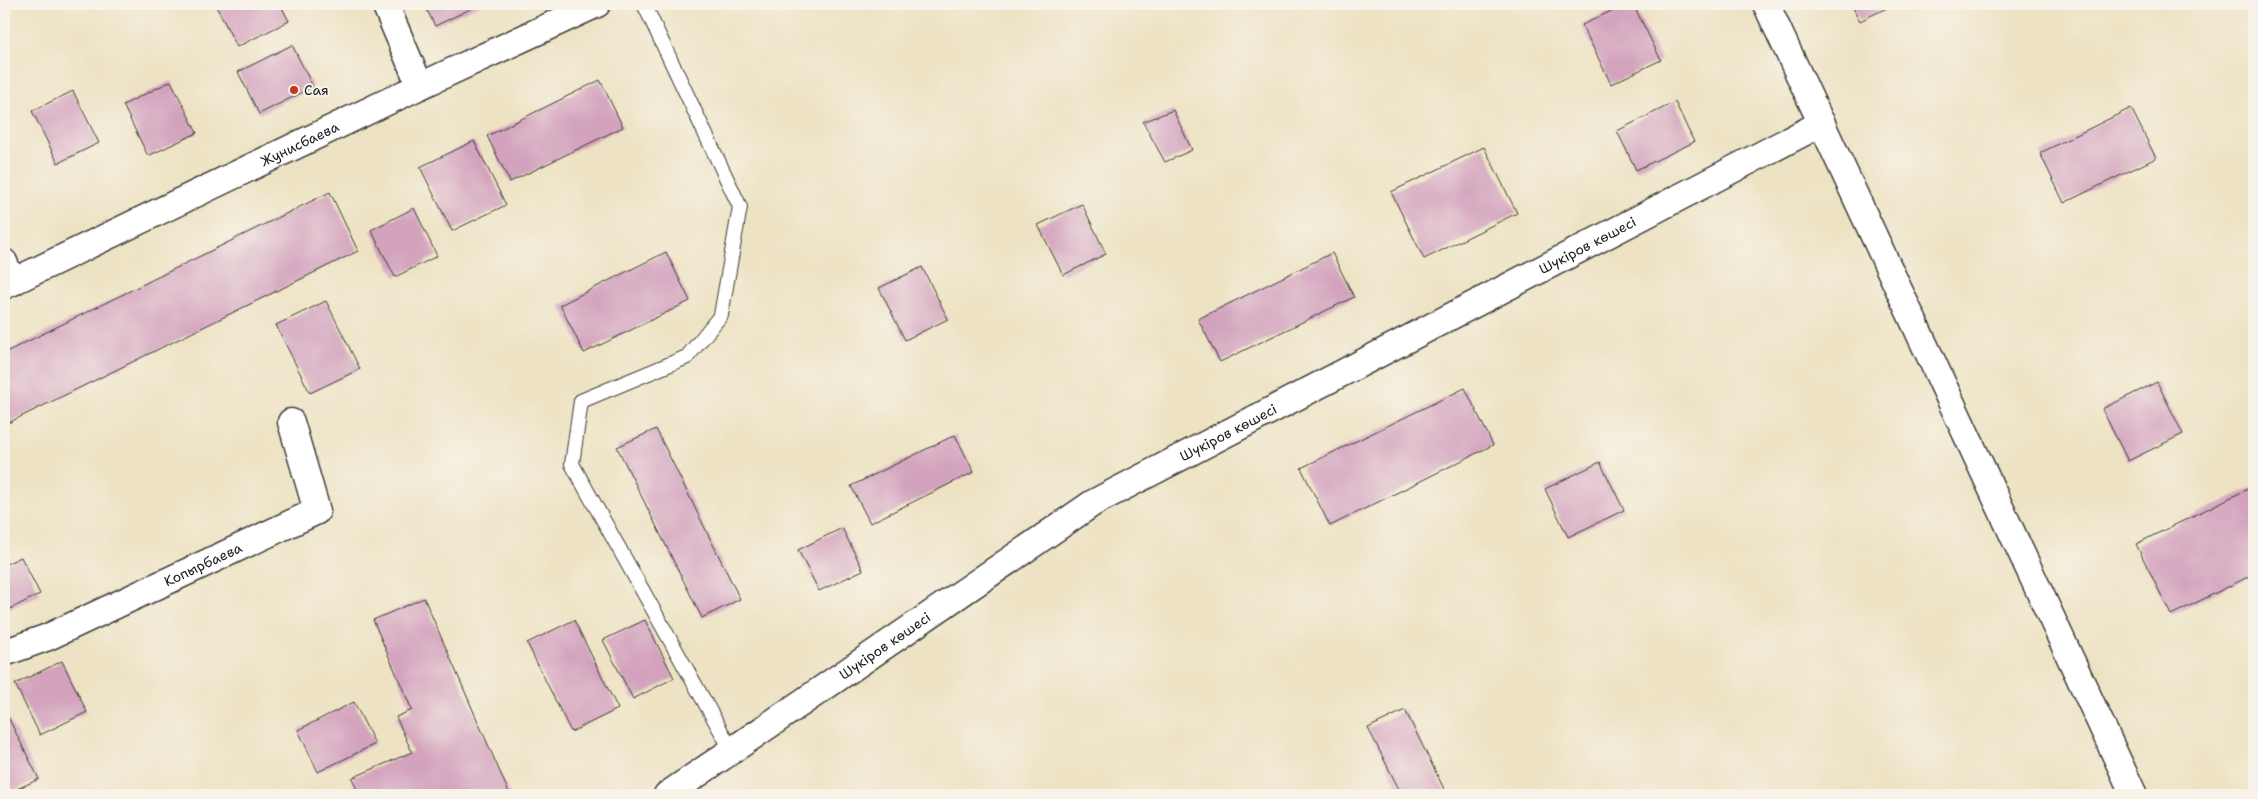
<svg xmlns="http://www.w3.org/2000/svg" width="2258" height="799" font-family="'Shantell Sans',sans-serif">
  <style>
    .building { fill: #d3a3bd }
    .lines { fill: none; stroke-linecap: round; stroke-linejoin: round }
    .lane-casing { stroke: #3b3a35; stroke-width: 16 }
    .street-casing { stroke: #3b3a35; stroke-width: 29 }
    .lane { stroke: #fff; stroke-width: 14 }
    .street { stroke: #fff; stroke-width: 26 }
    .poi-dot { fill: #c8321e; stroke: #f7f3e8; stroke-width: 2 }
    .labels { text-anchor: middle; dominant-baseline: central; stroke-width: 4; stroke-linejoin: round; paint-order: stroke }
    .poi-label { font-size: 14px; fill: #1c1c1c; stroke: #f7f3e8; text-anchor: start }
    .street-label { font-size: 14px; fill: #1c1c1c; stroke: #f7f3e8 }
  </style>
  <rect width="100%" height="100%" fill="#f7f3e8"/>
  <filter id="ink" filterUnits="userSpaceOnUse"><feTurbulence type="fractalNoise" baseFrequency=".02" numOctaves="2"/><feDisplacementMap in="SourceGraphic" scale="10" xChannelSelector="R" yChannelSelector="G"/><feConvolveMatrix kernelMatrix="1 2 1 2 8 2 1 2 1" color-interpolation-filters="sRGB"/></filter>
  <filter id="wash" filterUnits="userSpaceOnUse"><feTurbulence type="fractalNoise" baseFrequency=".0096" numOctaves="4" result="noise"/><feDisplacementMap in="SourceGraphic" scale="20" xChannelSelector="R" yChannelSelector="G"/><feGaussianBlur stdDeviation="1.12" result="paint"/><feColorMatrix in="noise" values="0 0 0 0 0 0 0 0 0 0 0 0 0 0 0 0 0 1.4 0 .05"/><feComposite in="paint" operator="in"/></filter>
  <g filter="url(#wash)">
    <rect width="100%" height="100%" fill="#ede2c3"/>
    <g id="blocks">
      <g class="building">
        <polygon points="215,4 280,4 289,21 237,47"/>
        <polygon points="424,4 481,4 435,26"/>
        <polygon points="1626,4 1633,4 1661,60 1611,84 1582,25"/>
        <polygon points="1851,4 1895,4 1860,21"/>
        <polygon points="292,45 313,87 259,114 238,72"/>
        <polygon points="600,80 623,127 510,182 487,136"/>
        <polygon points="171,81 197,133 148,156 123,105"/>
        <polygon points="73,91 99,143 58,163 32,111"/>
        <polygon points="1675,102 1694,142 1636,170 1617,131"/>
        <polygon points="2131,108 2156,158 2064,203 2040,153"/>
        <polygon points="1173,110 1192,150 1165,162 1143,122"/>
        <polygon points="474,141 506,205 452,231 420,167"/>
        <polygon points="1484,147 1517,213 1424,259 1391,192"/>
        <polygon points="330,192 358,251 4,425 4,353"/>
        <polygon points="1082,204 1106,254 1063,275 1038,225"/>
        <polygon points="414,208 437,256 395,277 371,230"/>
        <polygon points="666,252 690,301 584,353 560,305"/>
        <polygon points="1332,253 1354,297 1220,362 1198,319"/>
        <polygon points="922,267 948,319 905,340 879,288"/>
        <polygon points="326,301 360,369 310,393 276,325"/>
        <polygon points="2157,382 2183,434 2128,461 2102,409"/>
        <polygon points="1465,388 1493,445 1330,526 1301,468"/>
        <polygon points="656,429 740,599 702,618 617,447"/>
        <polygon points="955,435 974,472 870,523 851,486"/>
        <polygon points="1600,462 1624,510 1568,537 1545,489"/>
        <polygon points="2254,486 2254,574 2171,615 2136,544"/>
        <polygon points="842,528 863,570 819,591 798,550"/>
        <polygon points="21,557 40,594 4,612 4,565"/>
        <polygon points="424,598 510,795 359,795 352,778 412,752 396,717 412,710 373,620"/>
        <polygon points="574,620 618,709 571,732 527,643"/>
        <polygon points="645,620 674,678 633,699 603,640"/>
        <polygon points="62,661 87,712 40,735 15,684"/>
        <polygon points="354,702 375,744 318,772 298,730"/>
        <polygon points="1405,710 1447,795 1402,795 1368,728"/>
        <polygon points="6,713 39,779 4,795 4,715"/>
      </g>
    </g>
  </g>
  <g filter="url(#ink)">
    <use href="#blocks" fill-opacity="0" stroke="#3b3a35" stroke-width="1"/>
    <g class="lines">
      <defs>
        <polyline id="lane" points="644,4 740,207 721,315 687,357 581,401 572,464 732,751"/>
        <g id="street">
          <polyline points="385,4 420,86"/>
          <polyline points="1766,4 2134,795"/>
          <polyline points="4,262 13,282"/>
          <path id="s1" d="M4,286l416,-200 177,-82"/>
          <path id="s2" d="M4,653l44,-16 269,-126 -26,-89"/>
          <path id="s3" d="M667,795l426,-292 729,-380"/>
        </g>
      </defs>
      <use href="#lane" class="lane-casing"/>
      <use href="#street" class="street-casing"/>
      <use href="#lane" class="lane"/>
      <use href="#street" class="street"/>
    </g>
  </g>
  <circle class="poi-dot" cx="294" cy="90" r="5"/>
  <g class="labels">
    <g class="poi-label">
      <text x="304" y="90">Сая</text>
    </g>
    <g class="street-label">
      <text stroke="none"><textPath href="#s1" startOffset="328">Жунисбаева</textPath></text>
      <text stroke="none"><textPath href="#s3" startOffset="1074">Шүкіров көшесі</textPath></text>
      <text stroke="none"><textPath href="#s3" startOffset="669">Шүкіров көшесі</textPath></text>
      <text stroke="none"><textPath href="#s2" startOffset="218">Копырбаева</textPath></text>
      <text stroke="none"><textPath href="#s3" startOffset="264">Шүкіров көшесі</textPath></text>
    </g>
  </g>
  <rect width="2258" height="799" fill="none" stroke="#f7f3e8" stroke-width="20"/>
</svg>
